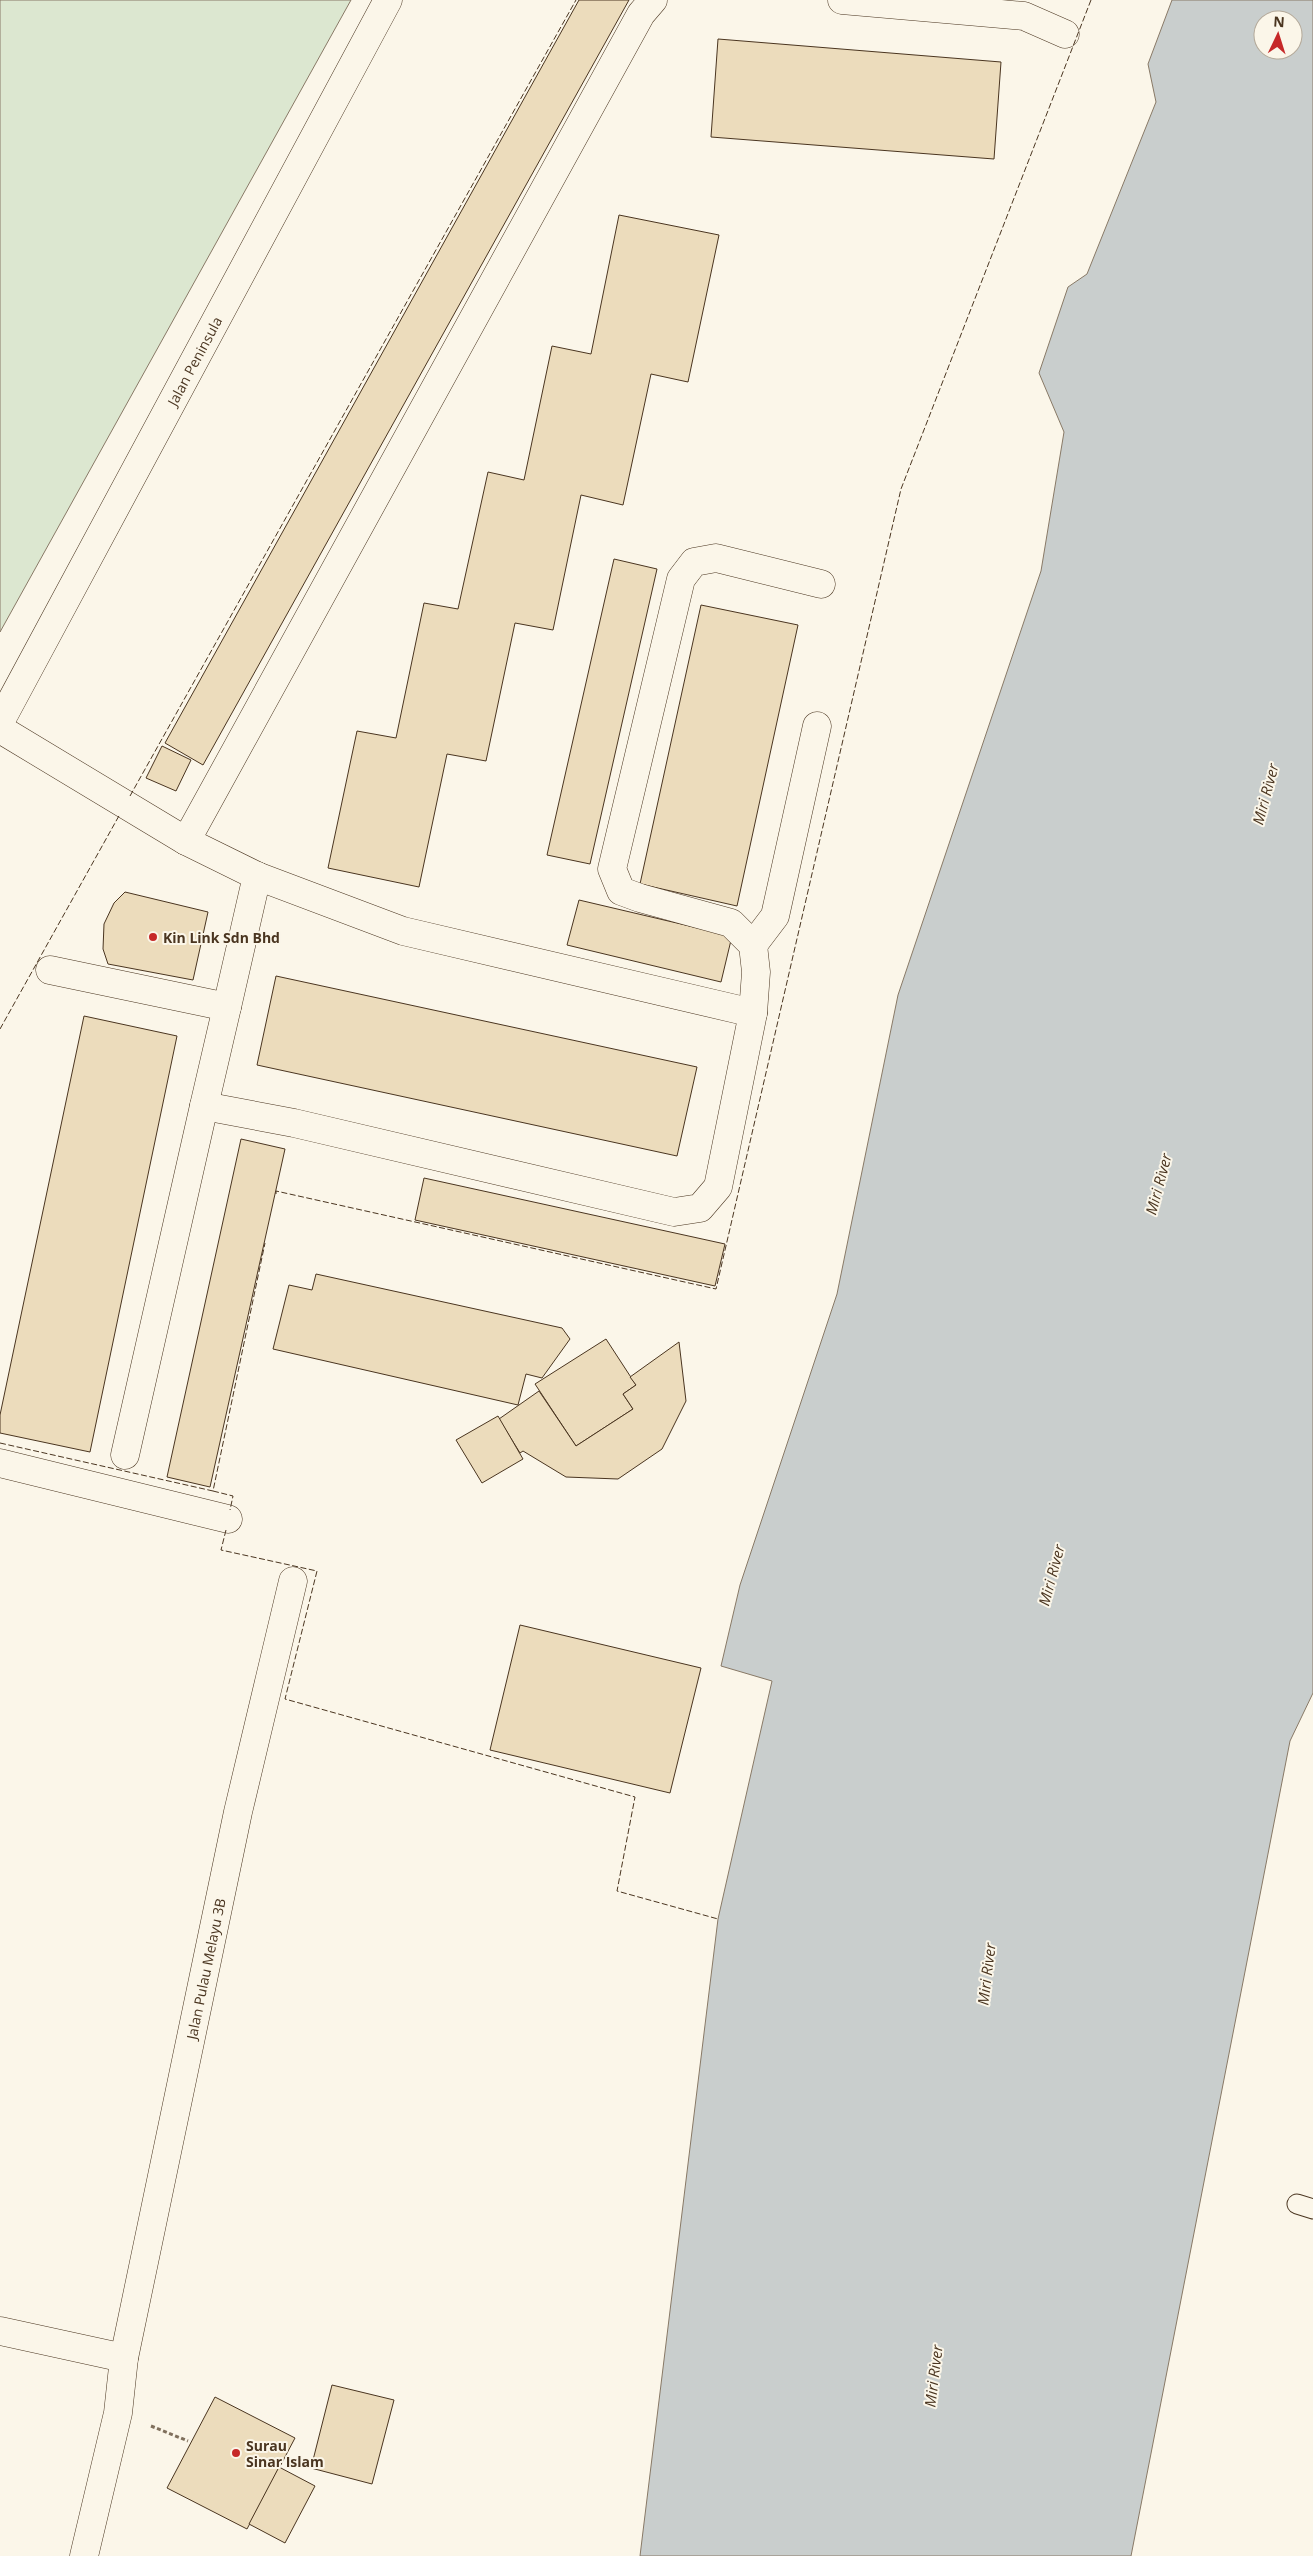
<svg xmlns="http://www.w3.org/2000/svg" width="1313" height="2556" font-family="'Open Sans',sans-serif">
  <style>
    .green { fill: #dce7d0; stroke: #887966 }
    .water { fill: #c9cecd; stroke: #887966; fill-rule: evenodd }
    .building { fill: #ecdcbc; stroke: #4a3520 }
    .lines { fill: none; stroke-linecap: round; stroke-linejoin: round }
    .lane-casing { stroke: #4a3520; stroke-width: 21 }
    .street-casing { stroke: #4a3520; stroke-width: 29 }
    .path { stroke: #7f6f5c; stroke-width: 3; stroke-dasharray: 4 2.5; stroke-linecap: butt }
    .lane { stroke: #fbf6e9; stroke-width: 19 }
    .street { stroke: #fbf6e9; stroke-width: 28 }
    .fence { stroke: #4a3520; stroke-width: 1; stroke-dasharray: 6 2.5; stroke-linecap: butt }
    .poi-dot { fill: #c62828; stroke: #fbf6e9; stroke-width: 2 }
    .labels { text-anchor: middle; dominant-baseline: central; stroke-width: 4; stroke-linejoin: round; paint-order: stroke }
    .street-label { font-size: 14px; fill: #4a3520; stroke: #fbf6e9 }
    .poi-label { font-size: 14px; font-weight: bold; fill: #4a3520; stroke: #fbf6e9; text-anchor: start }
    .water-label { font-size: 15px; font-style: italic; fill: #4a3520; stroke: #fbf6e9 }
  </style>
  <rect width="100%" height="100%" fill="#fbf6e9"/>
  <polygon class="green" points="0,0 351,0 0,632"/>
  <path class="water" d="M1172,0h141v1693l-23,48 -159,815h-491l78,-637 54,-238 -51,-15 19,-81 97,-291 61,-299 143,-424 23,-139 -25,-59 29,-86 19,-13 69,-172 -8,-38zM1263,20h30v30h-30z"/>
  <g class="building">
    <polygon points="579,0 629,0 203,765 165,743"/>
    <polygon points="718,39 1001,62 994,159 711,137"/>
    <polygon points="619,215 719,235 688,382 651,374 623,505 581,495 553,630 515,623 486,761 447,754 419,887 328,868 357,731 396,738 424,603 458,609 488,472 524,480 552,346 591,354"/>
    <polygon points="614,559 657,569 590,864 547,855"/>
    <polygon points="701,605 798,625 737,906 640,884"/>
    <polygon points="162,746 191,760 176,791 146,778"/>
    <polygon points="125,892 208,912 193,980 108,964 103,949 104,924 114,903"/>
    <polygon points="579,900 732,936 721,982 567,945"/>
    <polygon points="276,976 697,1067 677,1156 257,1065"/>
    <polygon points="84,1016 177,1036 90,1452 0,1433 0,1415"/>
    <polygon points="241,1139 285,1149 210,1487 167,1477"/>
    <polygon points="424,1178 725,1244 715,1286 415,1220"/>
    <polygon points="316,1274 562,1328 570,1339 542,1378 526,1374 518,1405 273,1349 289,1285 312,1290"/>
    <polygon points="606,1339 636,1385 623,1394 633,1409 576,1446 535,1384"/>
    <polygon points="679,1342 686,1401 662,1449 618,1479 566,1477 523,1451 520,1453 499,1419 539,1391 576,1446 633,1409 623,1394 636,1385 630,1377"/>
    <polygon points="498,1416 523,1459 482,1483 456,1440"/>
    <polygon points="520,1625 701,1668 670,1793 490,1750"/>
    <polygon points="332,2385 394,2400 372,2484 311,2468"/>
    <polygon points="215,2397 295,2438 247,2529 167,2488"/>
    <polygon points="279,2467 315,2486 285,2543 249,2524"/>
  </g>
  <g class="lines">
    <defs>
      <polyline id="lane" points="1297,2204 1313,2209"/>
      <g id="street">
        <polyline points="842,0 1024,16 1065,34"/>
        <path id="s1" d="M0,722l388,-722"/>
        <polyline points="0,729 186,841 257,876 403,931 753,1013 718,1187 700,1208 674,1212 294,1123 204,1106 125,1455"/>
        <polyline points="186,841 641,14 653,0"/>
        <polyline points="753,945 775,916 817,726"/>
        <polyline points="50,970 227,1007 257,876"/>
        <polyline points="753,1013 756,972 753,945 731,923 640,898 621,891 612,869 681,579 694,562 716,558 821,584"/>
        <polyline points="204,1106 227,1007"/>
        <polyline points="0,1463 228,1519"/>
        <polyline points="0,2331 124,2358"/>
        <path id="s2" d="M84,2556l34,-143 6,-55 114,-546 55,-231"/>
      </g>
    </defs>
    <use href="#lane" class="lane-casing"/>
    <use href="#street" class="street-casing"/>
    <polyline class="path" points="151,2426 188,2441"/>
    <use href="#lane" class="lane"/>
    <use href="#street" class="street"/>
    <g class="fence">
      <polyline points="130,796 576,0"/>
      <polyline points="0,1029 120,814"/>
      <polyline points="276,1194 276,1191 716,1289 901,489 1091,0"/>
      <polyline points="0,1443 213,1491 265,1243"/>
      <polyline points="213,1491 233,1496 230,1510"/>
      <polyline points="226,1530 221,1550 317,1571 285,1699 635,1797 617,1891 718,1919"/>
    </g>
  </g>
  <g class="poi-dot">
    <circle cx="153" cy="937" r="5"/>
    <circle cx="236" cy="2453" r="5"/>
  </g>
  <g class="labels">
    <g class="street-label">
      <text stroke="none"><textPath href="#s1" startOffset="410">Jalan Peninsula</textPath></text>
      <text stroke="none"><textPath href="#s2" startOffset="600">Jalan Pulau Melayu 3B</textPath></text>
    </g>
    <g class="poi-label">
      <text x="163" y="937">Kin Link Sdn Bhd</text>
      <text x="246" y="2445">Surau<tspan x="246" dy="16">Sinar Islam</tspan></text>
    </g>
    <g class="water-label">
      <text transform="translate(1265 794) rotate(-75)">Miri River</text>
      <text transform="translate(1158 1184) rotate(-75)">Miri River</text>
      <text transform="translate(1051 1575) rotate(-75)">Miri River</text>
      <text transform="translate(986 1974) rotate(-83)">Miri River</text>
      <text transform="translate(933 2376) rotate(-83)">Miri River</text>
    </g>
  </g>
  <g transform="translate(1278 35) rotate(4)"><circle r="24" fill="#fbf6e9" stroke="#b4a999"/>
  <path d="M0-4L9 19L0 12L-9 19Z" fill="#c62828"/>
  <text y="-8" font-size="14" font-weight="bold" text-anchor="middle" fill="#4a3520">N</text>
  </g>
</svg>
